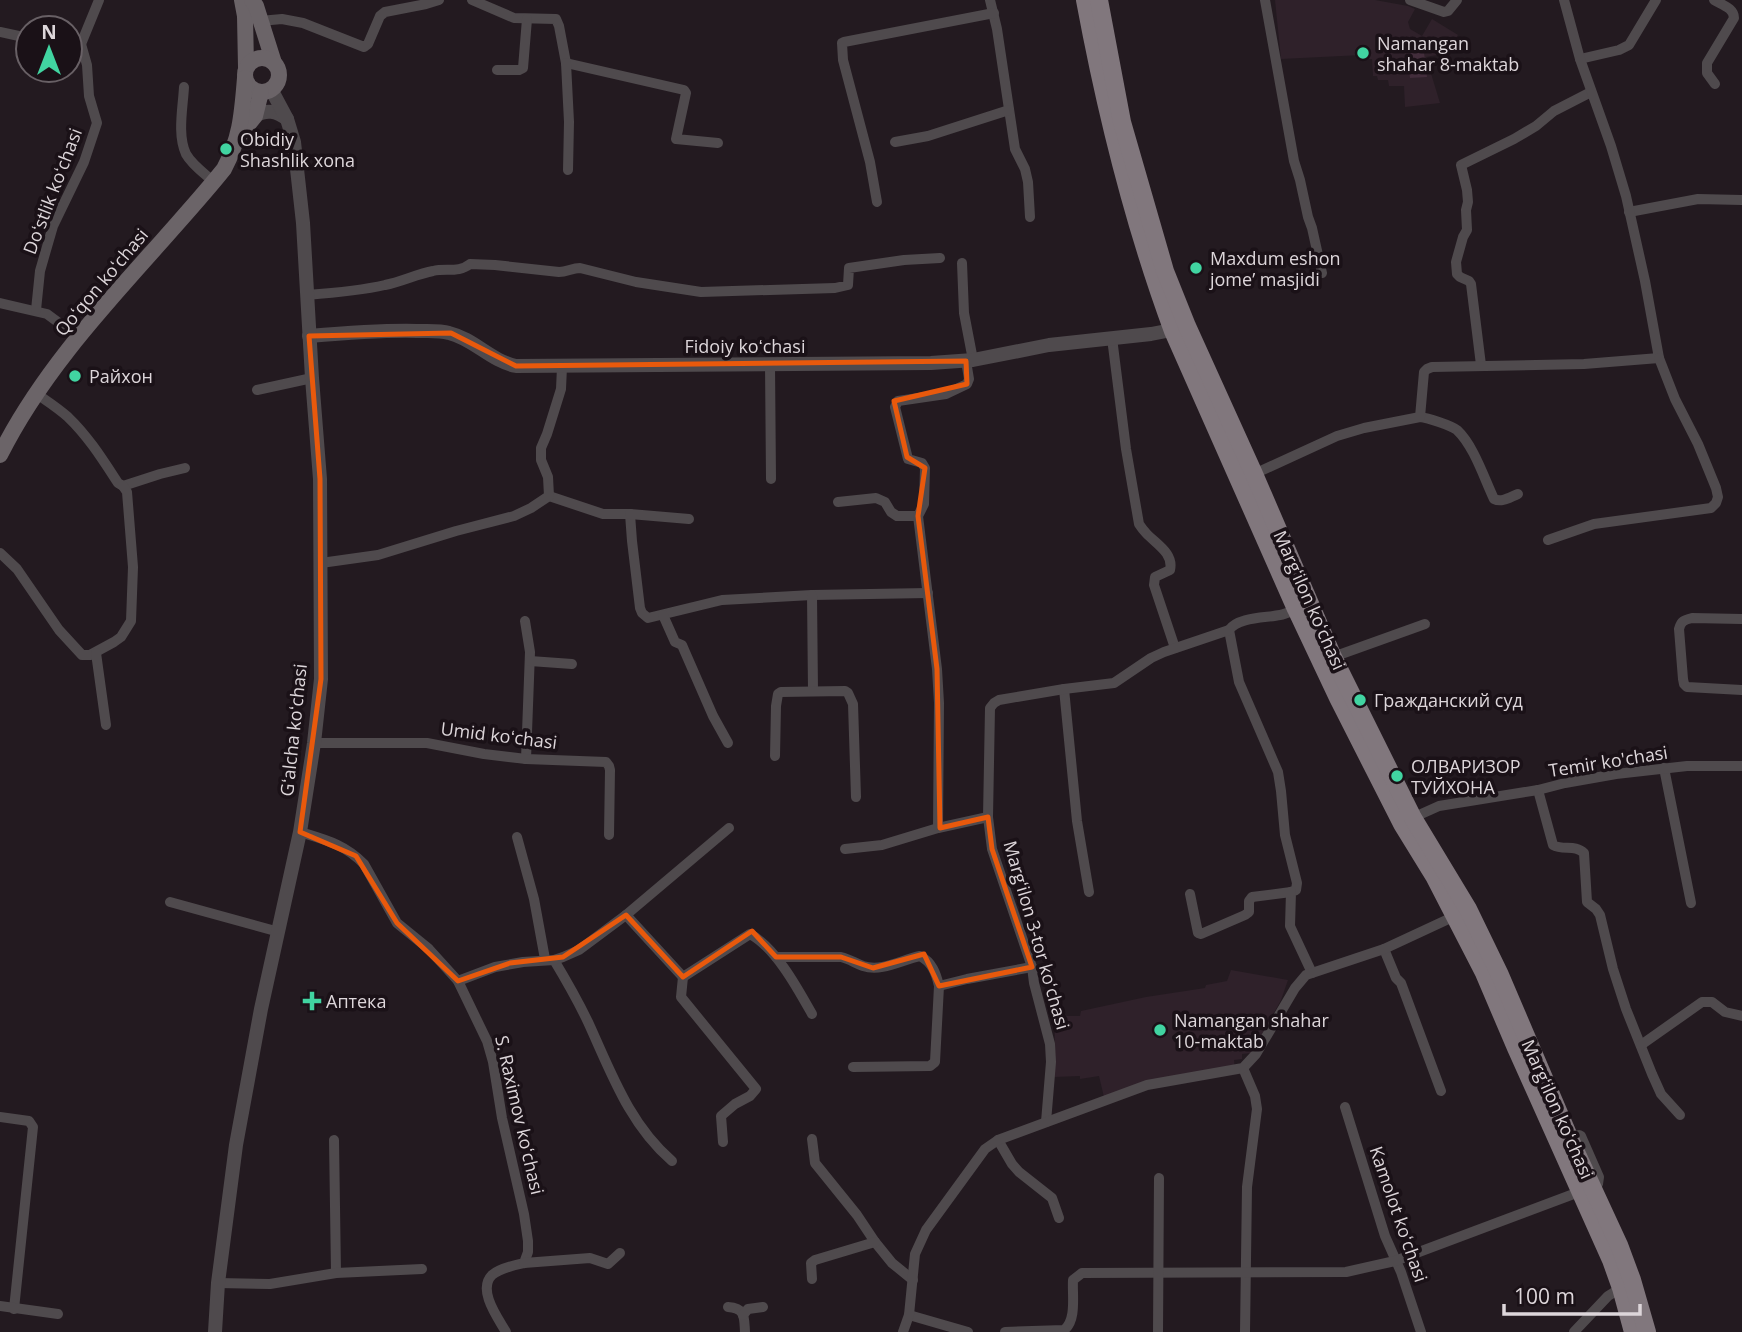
<svg xmlns="http://www.w3.org/2000/svg" width="1742" height="1332" font-family="'Open Sans',sans-serif">
  <style>
    .built { fill: #2f212a }
    .green { fill: #422d3b }
    .lines { fill: none; stroke-linecap: round; stroke-linejoin: round }
    .minor { stroke: #4f4a4d; stroke-width: 10 }
    .tertiary { stroke: #4f4a4d; stroke-width: 14 }
    .secondary { stroke: #6b6468; stroke-width: 16 }
    .primary { stroke: #81777d; stroke-width: 18 }
    .marked { fill: none; stroke: #e8590c; stroke-width: 5; stroke-linejoin: round }
    .poi-dot { fill: #41d4a1; stroke: #1a1117; stroke-width: 2.5 }
    .labels { text-anchor: middle; dominant-baseline: central; stroke-width: 7; stroke-linejoin: round; paint-order: stroke }
    .poi-label { font-size: 18px; fill: #ddd6da; stroke: #1a1117; text-anchor: start }
    .street-label { font-size: 18px; fill: #ddd6da; stroke: #1a1117 }
  </style>
  <rect width="100%" height="100%" fill="#231a20"/>
  <g class="built">
    <polygon points="1275,0 1375,0 1408,6 1415,9 1408,22 1410,29 1422,36 1432,19 1458,35 1452,43 1454,52 1426,57 1440,103 1405,107 1404,86 1389,86 1388,80 1378,80 1377,76 1373,76 1372,59 1363,59 1362,55 1281,59"/>
    <polygon points="1231,970 1288,980 1281,1000 1257,1044 1250,1045 1251,1053 1242,1054 1242,1059 1234,1060 1235,1070 1104,1097 1099,1076 1080,1079 1080,1076 1054,1077 1055,1016 1080,1016 1081,1011 1146,997 1205,988 1206,985 1227,981"/>
  </g>
  <polygon class="green" points="1423,44 1427,77 1410,78 1406,46"/>
  <g class="lines">
    <g class="minor">
      <polyline points="472,0 514,18 556,19 559,26 566,63 684,90 686,93 676,139 718,143"/>
      <polyline points="990,0 997,29 1015,149 1025,169 1028,182 1030,217"/>
      <polyline points="1265,0 1294,161 1300,180 1308,217 1312,228 1322,273"/>
      <polyline points="1410,0 1444,12 1448,11 1457,0"/>
      <path d="M1714,0c8,5 20,8 20,18l-27,45v10l8,11"/>
      <polyline points="260,21 282,19 303,23 364,47 368,44 380,16 385,12 426,4 439,0"/>
      <polyline points="0,32 28,38"/>
      <polyline points="70,43 81,44 99,0"/>
      <polyline points="1580,59 1619,50 1629,45 1656,0"/>
      <polyline points="566,63 569,122 568,170"/>
      <polyline points="497,70 519,70 523,68 527,19"/>
      <path d="M184,87c-1,20 -7,48 2,67 6,11 19,20 28,28"/>
      <polyline points="895,142 928,136 1009,110"/>
      <polyline points="877,202 870,162 843,60 842,43 844,42 994,13"/>
      <polyline points="1629,212 1698,199 1742,200"/>
      <polyline points="962,263 964,313 973,360"/>
      <path d="M307,295c26,-2 52,-4 78,-10 16,-3 32,-11 48,-14 13,-3 26,2 37,-7l25,1 64,7c8,0 13,-4 21,-4l56,14 65,10 134,-4 13,-3 1,-17 55,-8 36,-2"/>
      <polyline points="0,303 47,314 78,337"/>
      <polyline points="36,310 40,271 53,226 84,162 97,123 89,96 87,65 81,44"/>
      <path d="M1112,338l14,111 13,75c2,3 4,6 7,9 10,11 28,20 24,37l-15,7 -1,8 21,63"/>
      <polyline points="770,365 771,479"/>
      <polyline points="1481,365 1471,284 1469,281 1460,277 1457,274 1456,262 1463,237 1467,230 1466,210 1468,202 1467,190 1461,165 1514,139 1536,126 1554,111 1591,92"/>
      <polyline points="257,390 312,378"/>
      <path d="M1420,417c8,1 30,8 37,13 17,16 27,48 37,69 8,4 16,-2 24,-5"/>
      <polyline points="1254,474 1337,436 1364,428 1420,417 1424,372 1427,369 1432,367 1584,364 1659,358 1645,281 1626,196 1611,146 1580,59 1564,0"/>
      <polyline points="123,486 160,474 185,468"/>
      <polyline points="549,496 603,514 630,514 632,541 640,608 642,613 648,618 722,600 812,595 928,593"/>
      <polyline points="838,502 876,498 885,502 891,512 897,516 918,516"/>
      <polyline points="630,514 689,519"/>
      <polyline points="1548,540 1594,524 1711,508 1716,503 1718,497 1716,488 1698,444 1675,399 1659,358"/>
      <path d="M0,553l17,16 42,61 23,25h8l24,-13 7,-5 10,-16 2,-54 -6,-75 -4,-6 -5,-3c-15,-23 -30,-47 -50,-66 -10,-9 -21,-16 -31,-23"/>
      <polyline points="321,563 378,555 456,531 514,516 531,508 549,496 548,477 541,460 541,448 547,434 561,389 562,367"/>
      <polyline points="812,595 813,691"/>
      <polyline points="663,615 675,642 682,645 685,652 713,716 728,743"/>
      <path d="M1742,619l-50,-1c-8,2 -11,3 -13,11l4,50 1,5 3,3 55,3"/>
      <polyline points="525,621 530,652 526,759"/>
      <polyline points="1229,630 1239,682 1278,772 1281,791 1285,835 1297,883 1296,890 1291,892 1290,926 1312,973"/>
      <polyline points="96,653 106,725"/>
      <polyline points="1333,657 1425,624"/>
      <polyline points="530,661 572,664"/>
      <polyline points="1064,689 1077,821 1089,892"/>
      <polyline points="314,743 427,743 484,754 526,759 606,762 609,766 610,770 609,835"/>
      <polyline points="775,756 776,706 778,694 781,692 845,691 848,693 853,704 856,797"/>
      <polyline points="1664,768 1691,903"/>
      <path d="M1538,790l15,55c10,6 22,-1 31,8l3,49 9,7 4,6 13,54 13,40 26,65 9,20 19,21"/>
      <polyline points="1410,819 1439,806 1538,790 1565,783 1616,774 1687,766 1742,766"/>
      <polyline points="938,828 939,703 937,669 918,516 924,504 925,468 922,463 908,459 895,407 898,401 946,394 967,384 969,379 966,361"/>
      <path d="M300,832c26,8 44,12 64,32l33,59 32,26 29,32 29,60 6,21 9,56 22,96 4,27v11l-4,11c-9,2 -24,5 -32,12 -15,15 6,43 14,57"/>
      <polyline points="517,837 534,899 545,959"/>
      <polyline points="845,849 882,845 938,828 988,817"/>
      <polyline points="1190,894 1198,933 1201,934 1245,915 1249,912 1249,901 1252,897 1291,892"/>
      <polyline points="170,902 279,932"/>
      <path d="M626,915l57,62 67,-43c26,14 48,55 62,80"/>
      <polyline points="1384,949 1396,978 1401,983 1441,1091"/>
      <path d="M776,957h65c8,2 14,6 22,9 19,6 38,-6 57,-10 12,6 16,17 19,30l28,-7 65,-12"/>
      <path d="M554,960c12,20 24,41 34,62 23,50 41,102 84,139"/>
      <polyline points="683,977 681,997 756,1089 750,1096 735,1104 721,1116 723,1142"/>
      <polyline points="458,981 495,967 523,962 554,960 563,957 579,950 626,915 729,828"/>
      <polyline points="1641,1045 1702,1002 1712,1002 1725,1012 1742,1016"/>
      <polyline points="853,1067 930,1066 935,1062 939,986"/>
      <polyline points="1243,1068 1255,1096 1257,1109 1247,1187 1245,1332"/>
      <polyline points="1345,1107 1385,1236 1401,1272 1421,1332"/>
      <polyline points="0,1117 29,1121 33,1127 14,1309"/>
      <path d="M1046,1122l5,-60 -1,-18 -16,-61 -2,-16 -40,-118 -4,-32 2,-109 4,-5 5,-3 65,-11 50,-6 37,-25 13,-6 65,-22c9,-13 36,-12 51,-15 6,-1 11,-4 16,-6"/>
      <polyline points="812,1139 815,1163 857,1215 875,1242 892,1263 913,1280"/>
      <polyline points="334,1140 336,1273"/>
      <polyline points="998,1140 1012,1164 1019,1172 1052,1198 1059,1218"/>
      <polyline points="524,1263 590,1258 608,1264 620,1253"/>
      <polyline points="812,1279 811,1263 815,1260 875,1242"/>
      <polyline points="218,1283 270,1284 336,1273 422,1269"/>
      <polyline points="0,1306 58,1314"/>
      <path d="M728,1307c18,1 16,11 17,25"/>
      <polyline points="743,1315 748,1309 763,1307"/>
      <polyline points="909,1315 968,1332"/>
      <polyline points="903,1332 909,1315 915,1254 926,1230 985,1149 998,1140 1147,1085 1243,1068 1256,1054 1295,988 1306,975 1384,949 1455,916"/>
      <path d="M1005,1332l59,-2c13,-10 8,-35 9,-50l9,-7 264,-1 49,-11 184,-69 19,-8 1,-7 -18,-41 -2,-1 -9,4"/>
      <polyline points="1158,1332 1159,1178"/>
      <polyline points="1574,1332 1608,1296 1621,1288"/>
    </g>
    <g class="tertiary">
      <path d="M255,116c12,-7 21,-5 32,3"/>
      <path d="M309,336c36,-3 72,-6 108,-5 11,0 22,-1 32,2 25,6 42,28 67,33l415,-3 42,-3 76,-15 102,-11 31,-6"/>
      <polyline points="215,1332 218,1283 236,1145 261,1009 300,832 314,743 321,679 320,479 312,378 303,223 294,142 287,119 271,89"/>
    </g>
    <g class="secondary">
      <polyline points="242,0 245,16 246,67"/>
      <polyline points="252,0 256,6 274,63"/>
      <circle cx="262" cy="75" r="17"/>
      <polyline points="239,136 255,116 261,92"/>
      <path d="M0,455c40,-80 102,-147 161,-213 21,-24 43,-48 63,-73 17,-32 18,-56 21,-91"/>
    </g>
    <g class="primary">
      <path d="M1085,0c21,113 48,223 88,331l123,278 42,89 64,126 32,52 50,97 32,75 95,212 10,28 12,44"/>
      <polyline points="1099,0 1122,122 1165,271 1187,326 1254,474 1333,657 1413,818 1468,909 1500,975 1570,1139 1619,1245 1632,1280 1647,1332"/>
    </g>
  </g>
  <path class="marked" d="M451,333l65,33 450,-5 1,23 -73,17 13,56 18,11 -7,48 19,153 3,159 48,-11 4,32 40,118 -93,19 -15,-32 -51,14 -32,-11h-65l-24,-26 -69,46 -57,-62 -63,42 -53,6 -52,18 -61,-58 -41,-67 -56,-24 21,-153 -1,-200 -11,-143z"/>
  <g class="poi-dot">
    <circle cx="1363" cy="53" r="7"/>
    <circle cx="226" cy="149" r="7"/>
    <circle cx="1196" cy="268" r="7"/>
    <circle cx="75" cy="376" r="7"/>
    <circle cx="1360" cy="700" r="7"/>
    <circle cx="1397" cy="776" r="7"/>
    <path d="M308.5 990.5h7v7h7v7h-7v7h-7v-7h-7v-7h7z"/>
    <circle cx="1160" cy="1030" r="7"/>
  </g>
  <g class="labels">
    <g class="poi-label">
      <text x="1377" y="43">Namangan<tspan x="1377" dy="21">shahar 8-maktab</tspan></text>
      <text x="240" y="139">Obidiy<tspan x="240" dy="21">Shashlik xona</tspan></text>
      <text x="1210" y="258">Maxdum eshon<tspan x="1210" dy="21">jome’ masjidi</tspan></text>
      <text x="89" y="376">Райхон</text>
      <text x="1374" y="700">Гражданский суд</text>
      <text x="1411" y="766">ОЛВАРИЗОР<tspan x="1411" dy="21">ТУЙХОНА</tspan></text>
      <text x="326" y="1001">Аптека</text>
      <text x="1174" y="1020">Namangan shahar<tspan x="1174" dy="21">10-maktab</tspan></text>
    </g>
    <g class="street-label">
      <text transform="translate(52 191) rotate(-69)">Doʻstlik koʻchasi</text>
      <text transform="translate(101 282) rotate(-50)">Qoʻqon koʻchasi</text>
      <text x="745" y="346">Fidoiy koʻchasi</text>
      <text transform="translate(1310 600) rotate(66)">Margʻilon koʻchasi</text>
      <text transform="translate(293 730) rotate(-84)">Gʻalcha koʻchasi</text>
      <text transform="translate(499 735) rotate(7)">Umid koʻchasi</text>
      <text transform="translate(1608 761) rotate(-9)">Temir ko'chasi</text>
      <text transform="translate(1037 935) rotate(74)">Margʻilon 3-tor koʻchasi</text>
      <text transform="translate(1558 1109) rotate(66)">Margʻilon koʻchasi</text>
      <text transform="translate(520 1115) rotate(77)">S. Raximov koʻchasi</text>
      <text transform="translate(1399 1214) rotate(71)">Kamolot koʻchasi</text>
    </g>
  </g>
  <g transform="translate(49 49)"><circle r="33" fill="#1a1117" stroke="#686065" stroke-width="2"/>
  <path d="M0-5L12 26L0 18L-12 26Z" fill="#41d4a1"/>
  <text y="-10" font-size="19" font-weight="bold" text-anchor="middle" fill="#ddd6da">N</text>
  </g>
  <path d="M1504 1304v10h136v-10" fill="none" stroke="#ddd6da" stroke-width="3.5"/>
  <text x="1514" y="1304" font-size="21" fill="#ddd6da" stroke="#1a1117" stroke-width="5" paint-order="stroke">100 m</text>
</svg>
